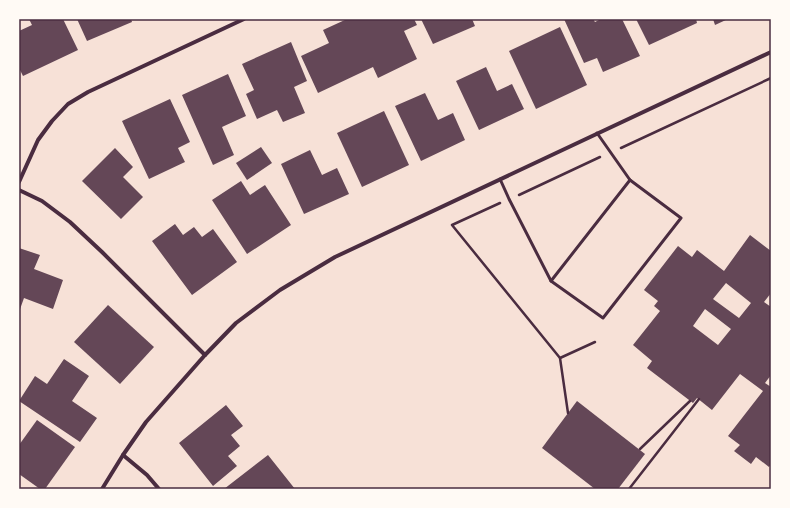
<svg xmlns="http://www.w3.org/2000/svg" width="790" height="508" font-family="'PT Sans Narrow',sans-serif">
  <style>
    .building { fill: #644757; fill-rule: evenodd }
    .lines { fill: none; stroke-linecap: round; stroke-linejoin: round }
    .path { stroke: #4a2c40; stroke-width: 2.5 }
    .service { stroke: #4a2c40; stroke-width: 3 }
    .minor { stroke: #4a2c40; stroke-width: 4 }
    .neatline { fill: none; stroke: #4a2c40; stroke-width: 1.5 }
  </style>
  <rect width="100%" height="100%" fill="#f7e1d7"/>
  <g class="building">
    <polygon points="29,19 63,19 78,50 23,76 19,68 19,31 32,25"/>
    <polygon points="77,19 131,19 132,22 87,41"/>
    <polygon points="347,19 350,19 351,20 354,19 414,19 417,25 404,31 417,59 378,78 373,67 318,93 301,56 329,43 323,30"/>
    <polygon points="421,19 472,19 475,26 433,44"/>
    <polygon points="564,19 593,19 595,22 601,19 622,19 640,56 603,72 597,58 584,63"/>
    <polygon points="636,19 696,19 697,23 649,45"/>
    <polygon points="713,19 728,19 715,25"/>
    <polygon points="560,27 587,85 536,109 509,51"/>
    <polygon points="291,42 307,81 294,87 305,113 283,122 277,110 257,119 246,94 254,90 242,64"/>
    <polygon points="486,67 497,91 512,84 524,109 479,130 456,81"/>
    <polygon points="228,74 246,116 222,127 234,155 213,165 182,95"/>
    <polygon points="425,93 438,120 453,113 465,140 421,161 395,106"/>
    <polygon points="170,99 190,142 178,148 185,162 149,179 122,121"/>
    <polygon points="384,111 409,165 362,187 337,133"/>
    <polygon points="261,147 272,163 247,180 236,163"/>
    <polygon points="115,148 133,167 123,177 143,197 121,219 82,181"/>
    <polygon points="310,150 322,175 337,168 349,194 304,214 281,164"/>
    <polygon points="241,181 250,195 265,185 291,225 247,254 212,200"/>
    <polygon points="175,224 183,235 194,227 202,237 213,229 237,262 192,295 152,241"/>
    <path d="M750,235l21,16v42l-7,9 7,5v68l-6,8 6,4v77l-2,3 -13,-10 -5,7 -17,-13 6,-6 -12,-9 35,-45 -23,-17 -28,36 -15,-12 -4,5 -46,-35 5,-7 -19,-16 27,-34 -6,-5 4,-5 -14,-11 34,-44 14,11 5,-7 27,21zM726,283l25,20 -12,15 -26,-19zM705,309l26,20 -13,16 -25,-19z"/>
    <polygon points="19,248 40,255 34,269 63,280 53,309 24,298 19,312"/>
    <polygon points="108,305 154,347 120,384 74,342"/>
    <polygon points="64,359 89,376 72,401 97,418 80,442 19,401 35,376 47,384"/>
    <polygon points="577,401 645,454 618,489 595,489 542,448"/>
    <polygon points="226,405 243,426 231,435 240,446 228,456 237,466 213,486 179,443"/>
    <polygon points="37,420 75,447 45,489 40,489 19,474 19,445"/>
    <polygon points="268,455 295,489 275,489 274,488 273,489 224,489"/>
  </g>
  <g class="lines">
    <g class="path">
      <polyline points="621,148 771,78"/>
      <polyline points="519,195 600,157"/>
      <polyline points="500,203 452,225 560,358 568,413"/>
      <polyline points="560,358 595,342"/>
      <polyline points="640,449 690,401"/>
      <polyline points="629,489 699,399"/>
    </g>
    <g class="service">
      <polyline points="500,179 509,199 551,281 603,318 681,218 630,180 597,133"/>
      <polyline points="551,281 630,180"/>
    </g>
    <g class="minor">
      <polyline points="19,182 38,140 52,121 68,104 88,92 244,19"/>
      <polyline points="19,190 42,201 70,222 102,252 205,355"/>
      <polyline points="123,455 147,475 159,489"/>
      <polyline points="102,489 123,455 146,422 205,355 236,323 280,290 335,257 771,52"/>
    </g>
  </g>
  <rect width="790" height="508" fill="none" stroke="#fffaf5" stroke-width="40"/>
  <rect x="20" y="20" width="750" height="468" class="neatline"/>
</svg>
